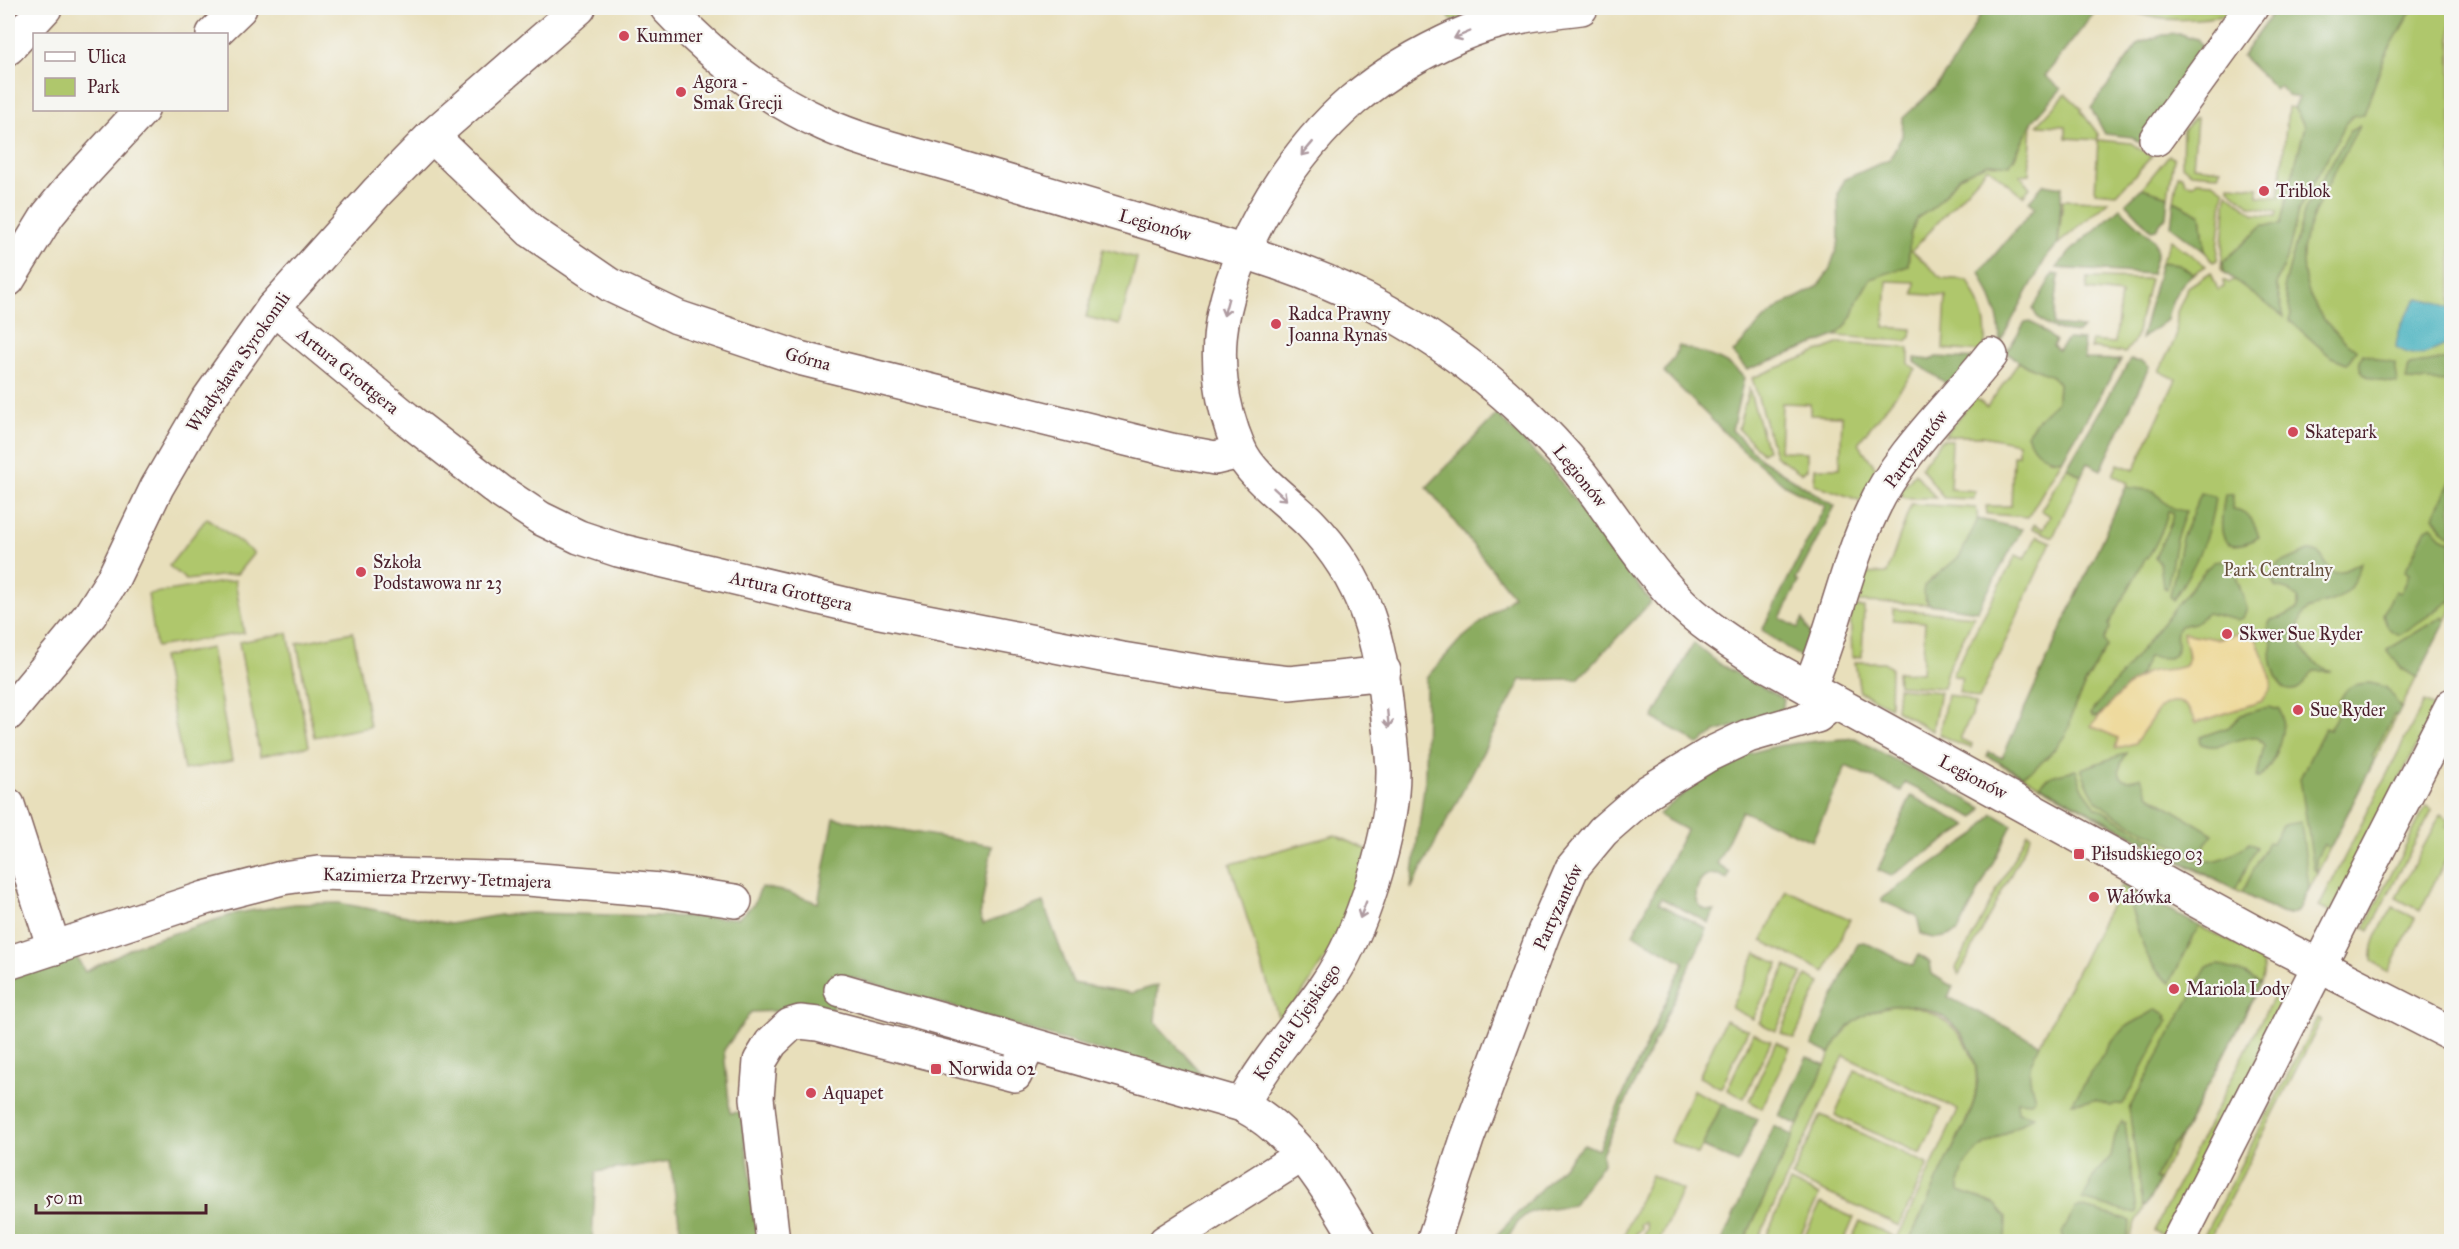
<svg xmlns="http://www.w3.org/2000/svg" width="2459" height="1249" font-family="'IM FELL Great Primer',serif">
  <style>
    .green { fill: #afc76c; stroke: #7c734c; stroke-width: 1.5; fill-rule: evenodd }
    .forest { fill: #8bac60; stroke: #6a6646; stroke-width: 1.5 }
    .sand { fill: #eeda9e; stroke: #9c7c64; stroke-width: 1.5 }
    .water { fill: #41afbd; stroke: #466774; stroke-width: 1.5 }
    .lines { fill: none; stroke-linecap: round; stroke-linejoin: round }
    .minor-casing { stroke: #81625d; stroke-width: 36 }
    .minor { stroke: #fff; stroke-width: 33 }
    .oneway { stroke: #ae9aa0 }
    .poi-dot { fill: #d1495b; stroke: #f6f6f2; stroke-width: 2 }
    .labels { text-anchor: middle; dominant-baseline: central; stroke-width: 4.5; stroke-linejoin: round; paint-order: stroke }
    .poi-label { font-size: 18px; fill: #4a1f2b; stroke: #f6f6f2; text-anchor: start }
    .street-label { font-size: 18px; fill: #4a1f2b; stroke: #f6f6f2 }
    .park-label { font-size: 18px; fill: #68513e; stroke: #f6f6f2 }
  </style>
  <rect width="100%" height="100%" fill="#f6f6f2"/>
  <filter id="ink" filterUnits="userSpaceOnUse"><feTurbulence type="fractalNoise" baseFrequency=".0167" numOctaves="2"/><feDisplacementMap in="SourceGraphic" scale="12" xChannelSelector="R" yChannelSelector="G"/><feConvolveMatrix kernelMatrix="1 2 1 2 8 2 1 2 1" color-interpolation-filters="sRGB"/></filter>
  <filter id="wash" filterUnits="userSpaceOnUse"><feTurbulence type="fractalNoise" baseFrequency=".008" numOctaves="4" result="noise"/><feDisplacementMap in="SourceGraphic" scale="24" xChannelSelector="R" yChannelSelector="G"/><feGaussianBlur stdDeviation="1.35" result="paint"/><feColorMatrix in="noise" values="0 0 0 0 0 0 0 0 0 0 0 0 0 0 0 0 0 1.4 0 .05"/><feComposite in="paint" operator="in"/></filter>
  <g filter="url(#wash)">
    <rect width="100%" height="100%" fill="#e8dfbb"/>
    <g class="green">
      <polygon points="1444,8 1491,8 1454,21 1451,20"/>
      <path d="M2137,8h98l-4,6c-25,6 -74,10 -97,-3z"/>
      <polygon points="2390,8 2451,8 2451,610 2298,911 2290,915 2281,913 2178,861 2000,764 2128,483 2113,475 2118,464 2134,470 2176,379 2159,371 2176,337 2177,312 2188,287 2211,272 2218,290 2224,287 2223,280 2229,283 2238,277 2271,283 2278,281 2275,264 2223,261 2224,272 2221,269 2227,193 2255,214 2276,216 2277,211 2251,206 2229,189 2229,185 2258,187 2258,196 2279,197 2288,107 2294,108 2305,126 2282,219"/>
      <polygon points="2066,94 2082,109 2081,111 2098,134 2098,140 2131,143 2151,157 2117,194 2095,192 2098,140 2066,138 2066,126 2037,125"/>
      <polygon points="2194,118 2197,118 2193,166 2221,169 2218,175 2191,173 2182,165 2183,130"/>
      <path d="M2032,122l-3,52 -9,1 10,13 -7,8 -35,-29 -76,84 30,27 26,2c12,25 23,44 15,72l-40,-3 3,-53 -32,-2 1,-12 -28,-1 -3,46 28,2 -1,8 -5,4 -71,-5 10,-9 8,-12 4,-14 13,-22 38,-13 2,-31 7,-17 17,-11 25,-30 29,-14 7,2 19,-6z"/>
      <polygon points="2169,155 2174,159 2168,196 2142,188"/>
      <polygon points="2178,175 2182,176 2186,183 2194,184 2197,181 2213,182 2224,190 2217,260 2213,262 2205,252 2201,215 2174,201"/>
      <polygon points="2063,200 2109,201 2058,244"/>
      <polygon points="2171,240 2206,266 2193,274 2179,264 2161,262"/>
      <polygon points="1103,249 1137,258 1120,325 1086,317"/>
      <polygon points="2088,278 2150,279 2135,340 2125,353 2091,348 2091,341 2115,343 2121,294 2087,290"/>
      <polygon points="1840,343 1909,348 1909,364 1916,369 1858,443 1876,468 1864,502 1814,484 1815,468 1840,468 1842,416 1810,415 1810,404 1782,403 1780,451 1807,452 1807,469 1801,473 1775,455 1752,378"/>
      <polygon points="2019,362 2052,376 2058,383 2057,401 2039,418 2049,459 2062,460 2028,517 1987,514 1986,506 2011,506 2013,455 2018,455 2018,443 1983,436 1944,436 1975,398 1987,407"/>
      <polygon points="1749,389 1767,450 1762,453 1738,428"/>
      <polygon points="1942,440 1952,440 1950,489 1975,491 1974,499 1944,498 1921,467"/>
      <polygon points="2067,467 2081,476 2053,537 2032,528 2034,524 2043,529 2050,516 2041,510"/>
      <polygon points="1915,473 1936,498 1905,498 1899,493"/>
      <path d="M1911,504l65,4c6,13 -8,39 -17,49 -7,9 -17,15 -27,21l-7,21 4,5 -74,-2 6,-28 26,-1z"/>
      <polygon points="207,518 254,553 237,574 186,580 169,566"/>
      <polygon points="2037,536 2051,542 1979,699 1959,692 1962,678 1952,675 2016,555 2025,559"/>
      <polygon points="235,580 244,633 156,647 148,594"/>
      <polygon points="1850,607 1864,607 1862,657 1852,657"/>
      <polygon points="1893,609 1974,616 1947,671 1943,688 1898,685 1897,672 1922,673 1925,622 1893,620"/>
      <polygon points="353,632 370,727 314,737 297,643"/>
      <polygon points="288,633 309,746 260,756 239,642"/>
      <polygon points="211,648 232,761 184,770 162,657"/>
      <polygon points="1855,662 1884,662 1891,667 1890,707 1860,692"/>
      <polygon points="1898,688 1940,692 1932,731 1896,710"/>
      <polygon points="1947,695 1961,697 1976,704 1960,739 1972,744 1971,748 1958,744 1939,734"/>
      <polygon points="2424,702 2436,708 2331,913 2319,907"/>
      <polygon points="2426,806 2432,810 2369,931 2364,928"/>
      <polygon points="2441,814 2450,820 2447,826 2451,828 2451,849 2420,911 2396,898"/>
      <polygon points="2027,833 2031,835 1959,975 1956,968"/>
      <polygon points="1335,835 1368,850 1339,937 1281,1026 1230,864"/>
      <path d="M2122,884l8,16 15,48 25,34 29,-56c15,8 59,26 64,40 2,7 -1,12 -3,19l-133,256 -214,1 116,-178zM2156,1010l-66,66 20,-32 14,-16z"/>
      <polygon points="1786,890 1850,919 1825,972 1762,941"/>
      <path d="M2393,907l22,11 -27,54 -16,-11c-2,-21 11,-36 21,-54z"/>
      <polygon points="1756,953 1779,964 1753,1019 1731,1008"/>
      <polygon points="1786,966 1802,974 1776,1031 1759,1023"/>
      <polygon points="1806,976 1820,983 1794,1039 1781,1033"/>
      <polygon points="2273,997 2285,1004 2166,1237 2154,1231"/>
      <path d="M1902,1005c46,5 82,42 73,91 -3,17 -14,34 -21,50 -15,32 -30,64 -45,95h-13l62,-131 -114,-54 -87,185 -13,1 94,-205c18,-21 37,-30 64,-32z"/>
      <polygon points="2317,1019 2321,1021 2208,1241 2201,1241"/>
      <polygon points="1725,1020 1748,1030 1721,1088 1699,1077"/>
      <polygon points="1753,1033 1771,1041 1744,1098 1727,1090"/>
      <polygon points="1776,1042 1790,1048 1762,1108 1749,1101"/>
      <polygon points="1855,1070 1941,1109 1921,1154 1835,1115"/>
      <polygon points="1693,1090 1722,1104 1698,1155 1670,1141"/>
      <polygon points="1821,1115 1928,1164 1899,1226 1792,1177"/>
      <polygon points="1651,1175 1682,1190 1659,1241 1641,1241 1647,1229 1645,1222 1640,1224 1642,1229 1637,1233 1632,1241 1621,1241"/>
      <polygon points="1790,1182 1819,1195 1798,1241 1767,1241 1765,1240"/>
      <polygon points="1821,1203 1854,1218 1844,1241 1802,1241"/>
      <polygon points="1860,1221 1893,1236 1891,1241 1851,1241"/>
    </g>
    <g class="forest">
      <polygon points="1984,8 2098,8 2045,76 2061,89 2033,121 2010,165 1988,163 1959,177 1934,207 1917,218 1910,235 1908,266 1870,279 1857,301 1853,315 1845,327 1835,336 1747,370 1733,353 1759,324 1779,307 1817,287 1829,271 1839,241 1838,193 1845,179 1890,159 1902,136 1903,118 1933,90 1954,61"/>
      <polygon points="2276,8 2413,8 2385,56 2364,114 2353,116 2346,124 2298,211 2289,251 2276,285 2284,317 2224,272 2223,262 2263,225 2280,225 2305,126 2294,108 2299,98 2288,96 2279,86 2276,89 2242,56"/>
      <polygon points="2180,34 2197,39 2201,46 2207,51 2154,154 2132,137 2105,134 2091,108 2139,43 2163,35"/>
      <path d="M2359,126c-15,30 -55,96 -56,127 -2,42 21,74 54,97l-10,13 -16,-6 -42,-37 2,-6 -7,-26 21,-79 45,-78z"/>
      <path d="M2044,184l18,3 -4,57 -12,14 -47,86c4,-25 -10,-50 -19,-72l55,-65 -6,-6z"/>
      <polygon points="2142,188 2168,196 2166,217 2156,229 2151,230 2126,203"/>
      <polygon points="2174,201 2201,215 2205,252 2171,226"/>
      <polygon points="2120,208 2154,240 2157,253 2151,274 2056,268 2071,251"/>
      <path d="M2161,262l18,2 14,10c-14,11 -23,27 -26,46l-26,19z"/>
      <path d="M2053,274l6,1 -6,50 30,3 -5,5c-19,-2 -37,-4 -45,-24z"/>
      <path d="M2031,321l25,20 -3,5 5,4 10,-11 15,1 2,19 36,1 -59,100c-19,-2 -29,-8 -35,-26l12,-16 18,-17 1,-18 -6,-7 -33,-14 -12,-11 18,-29z"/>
      <path d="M1679,346c22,7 51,13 65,32l-12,52 29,29 74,47 -39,74 3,2 -19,36 18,10 5,-9 10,21 -6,22 -45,-32 63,-124 -40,-21 -45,-37 -76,-76 10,-14z"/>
      <path d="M2363,354l32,10 3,19c-17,-1 -49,-5 -35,-29z"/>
      <polygon points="1936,357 1977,359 1950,386 1915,362 1915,358 1931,360"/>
      <polygon points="2448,359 2448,382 2406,380 2409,365"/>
      <polygon points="2130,360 2143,362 2149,367 2101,470 2087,463 2081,476 2067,467"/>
      <polygon points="1497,414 1554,473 1651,602 1578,679 1521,680 1411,889 1425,780 1426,678 1459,641 1513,596 1427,487"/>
      <polygon points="2451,480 2452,537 2451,537 2443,530 2434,516"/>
      <path d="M2126,487l28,4c9,11 17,19 32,20l-10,28 -9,50 -4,-2 -3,-24 -5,-5 16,-35 2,-11 -5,-1c-3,14 -14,41 -24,50l-35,63 1,4 -6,12 3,7c-13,20 -24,39 -33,61 -3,7 -3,16 -6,22 -8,15 -30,40 -46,45l-35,-19 2,-4 13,6z"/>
      <path d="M2201,493l14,4c-4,38 -21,72 -42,103l-3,-4 12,-58z"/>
      <path d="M2225,494l8,1 -1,14c15,0 23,15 27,28 -45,24 -39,-12 -34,-43z"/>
      <polygon points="1978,519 2022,529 1977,611 1929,604 1923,593 1924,586 1960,556"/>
      <path d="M2432,526l11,12 8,5v57l-51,35c-12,-4 -14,-10 -17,-21l12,-23 5,2 9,-19 -4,-3 21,-42z"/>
      <path d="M2308,551c17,0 14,13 26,22l7,-1 21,-10c-5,12 -9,25 -19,33 -9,8 -21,7 -31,12 -21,12 -15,43 3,56 4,3 11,6 17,8h-18c-6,4 -8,12 -15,17 -19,11 -27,-20 -28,-33 -1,-5 1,-9 1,-14 -7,-8 -6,-13 -1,-21l11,-3 16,-8v-11l-11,-8 -11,-3 -4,-10 5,-12z"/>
      <path d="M2222,560l11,8 14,40 -4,10 -6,2 -30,-7 -12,10 -15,3c-8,9 1,19 -5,29l-6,3 -21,-1 -11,22 -39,37 -5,1 -2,-3 2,-4 112,-140 10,-9z"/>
      <polygon points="2443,616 2446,621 2417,678 2401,668 2387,650"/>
      <polygon points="1694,643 1719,664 1784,699 1782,712 1716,732 1697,745 1688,737 1653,718"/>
      <path d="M2370,683l16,4 15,21 -4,8 -3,-1 -22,42 3,2 -45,89 -6,-4 -8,15 1,14 -3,-3 -14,-92 25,-50 4,2 11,-20 -4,-3c10,-19 11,-23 34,-24z"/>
      <path d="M2268,707l12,3c8,19 -5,53 -20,68h-3l7,-33 -7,-8c-21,-2 -33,15 -56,7l-1,-7 29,-10 12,-12z"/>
      <path d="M1855,738l127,70 -7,10 -70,-35 -4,8 -55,-25 -34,75 -70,-30 -25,53 13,9 -3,6c-31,-20 -44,33 -13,32l-5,12 -48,-25 -3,5 49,26 -105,224 1,10 -30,42c-37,6 -49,-1 -66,36l-17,1 94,-98 14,6 86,-188 -51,-28 53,-104 -28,-15c20,-16 40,-35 62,-48 42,-25 88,-25 135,-29z"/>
      <path d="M2127,753c-12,18 -11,33 14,24l8,18 64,39 -7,9 -4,12c-16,-1 -92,-41 -104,-53 -8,-9 -12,-22 -17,-33z"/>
      <path d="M2076,770l7,19 13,18 89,51c27,7 42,2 64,-15l8,4 -22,43 -195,-105c12,-12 21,-12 36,-15z"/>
      <polygon points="1911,796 1968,826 1891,876 1878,870"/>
      <path d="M1993,814l19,11 -54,107c-14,6 -23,9 -37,2l-4,-18 -35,-15v-3l95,-65z"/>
      <polygon points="834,818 992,846 980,916 983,924 1043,902 1073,983 1132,993 1158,985 1155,1022 1210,1083 844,975 832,1009 751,1012 724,1050 730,1113 743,1112 743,1127 761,1241 682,1241 670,1161 596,1172 592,1241 8,1241 8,977 74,952 85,972 137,945 237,913 294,904 339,903 450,924 499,915 532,913 738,918 754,904 761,887 787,892 818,903"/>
      <polygon points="2301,822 2309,888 2298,911 2290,915 2281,913 2242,893 2268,842 2272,843 2282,825"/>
      <path d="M2122,884l77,42 -29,56c-31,-18 -33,-68 -48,-98z"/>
      <path d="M1864,942l49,24 6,-11 11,7 2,12 21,13 -5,10 92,47c-13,24 -13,28 -5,55l-4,3 -14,-1 1,11 16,4 -57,34 -13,16 -5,17v8l36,13 11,13 -1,24h-96c14,-29 27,-58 41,-87 11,-22 27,-47 27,-73 -1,-83 -110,-106 -147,-27l-18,-9 46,-102z"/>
      <polygon points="2220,965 2245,974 2261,983 2181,1137 2171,1147 2155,1179 2159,1181 2146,1206 2143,1206 2129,1109 2207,967"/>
      <polygon points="2157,1009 2167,1015 2165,1018 2168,1020 2123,1104 2110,1106 2096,1100 2072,1103 2110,1044 2124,1028"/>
      <polygon points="1807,1057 1825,1065 1798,1125 1779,1116"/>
      <polygon points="1722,1104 1757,1119 1738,1163 1702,1147"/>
      <polygon points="2122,1121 2125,1123 2137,1212 2135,1214 2082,1200 2097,1172 2111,1156 2115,1136"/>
      <polygon points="1774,1126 1793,1136 1744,1241 1722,1241"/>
      <polygon points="2079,1207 2127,1219 2131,1222 2125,1241 2064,1241 2062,1233 2076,1208"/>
    </g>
    <path class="sand" d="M2247,631h6l2,4 17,46 -1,8 -9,12 -66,22c-6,-18 -18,-28 -36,-16l-25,36 -20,6 3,-11 -27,-12c14,-16 36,-43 54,-53 9,-4 37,-3 41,-8 5,-7 -2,-24 -3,-32l33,6z"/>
    <path class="water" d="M2418,298l18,4 14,7v34c-21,10 -33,18 -54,4 1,-18 11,-35 22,-49z"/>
  </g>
  <g filter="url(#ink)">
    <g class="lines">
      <defs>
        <g id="minor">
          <path d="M667,8c44,47 97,89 157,116 41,19 88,29 131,42 71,21 142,42 214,63 67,20 134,39 197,71 75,39 145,93 201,157 38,44 67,97 108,140 24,25 53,44 83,63l503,276 191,98"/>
          <polyline points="213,34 240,8"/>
          <polyline points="8,48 45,8"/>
          <polyline points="432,136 531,231 610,285 677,317 799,358 1171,450 1215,458 1240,452"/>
          <polyline points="2156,139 2251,8"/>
          <polyline points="8,280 48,215 71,187 142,110"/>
          <polyline points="273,308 406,418 501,492 540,518 579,537 618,550 870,610 1122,659 1221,675 1289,683 1367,675 1384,671"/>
          <path d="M1809,688c25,-57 36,-120 63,-177 27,-59 79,-105 119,-156"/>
          <polyline points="8,714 90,615 113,579 157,487 207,401 273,308 378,191 432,136 579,8"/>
          <polyline points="8,805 54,948"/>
          <polyline points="8,963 205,898 282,878 318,873 528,879 660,890 735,901"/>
          <path d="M841,990l401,115c53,27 88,86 117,137"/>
          <path d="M1242,1105c23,-44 56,-79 84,-120 36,-52 68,-153 67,-217 -1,-16 -3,-33 -5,-49 -7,-76 -22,-139 -78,-196 -21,-21 -60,-47 -71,-75 -18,-42 -25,-91 -15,-136 17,-78 69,-160 129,-212 31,-26 69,-48 107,-65 38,-17 79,-22 121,-27"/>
          <polyline points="773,1242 757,1098 760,1061 771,1043 790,1025 800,1022 818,1024 1015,1075 1029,1044"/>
          <polyline points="1165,1242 1302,1155"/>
          <polyline points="1433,1242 1467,1139 1516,1007 1544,932 1572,868 1603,831 1649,791 1708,755 1748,736 1817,716 1834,702"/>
          <polyline points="2178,1242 2452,705"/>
        </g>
      </defs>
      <use href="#minor" class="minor-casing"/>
      <use href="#minor" class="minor"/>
    </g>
    <defs><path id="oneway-shaft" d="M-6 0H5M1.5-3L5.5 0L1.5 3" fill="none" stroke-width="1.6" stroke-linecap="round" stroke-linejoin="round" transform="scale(1.5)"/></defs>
    <g class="oneway">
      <use href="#oneway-shaft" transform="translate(1462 35) rotate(157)"/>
      <use href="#oneway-shaft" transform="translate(1307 149) rotate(130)"/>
      <use href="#oneway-shaft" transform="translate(1226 307) rotate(105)"/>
      <use href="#oneway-shaft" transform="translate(1280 494) rotate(43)"/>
      <use href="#oneway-shaft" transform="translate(1388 719) rotate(85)"/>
      <use href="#oneway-shaft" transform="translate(1363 910) rotate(111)"/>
    </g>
  </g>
  <g class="poi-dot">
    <circle cx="624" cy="36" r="6"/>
    <circle cx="681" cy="92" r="6"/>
    <circle cx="2264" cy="191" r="6"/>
    <circle cx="1276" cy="324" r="6"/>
    <circle cx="2293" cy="432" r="6"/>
    <circle cx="361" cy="572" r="6"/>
    <circle cx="2227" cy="634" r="6"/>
    <circle cx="2298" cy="710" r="6"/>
    <rect x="2073" y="848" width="12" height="12" rx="3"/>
    <circle cx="2094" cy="897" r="6"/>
    <circle cx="2174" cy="989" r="6"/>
    <rect x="930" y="1063" width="12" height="12" rx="3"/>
    <circle cx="811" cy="1093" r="6"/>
  </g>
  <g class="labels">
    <g class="poi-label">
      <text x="636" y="36">Kummer</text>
      <text x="693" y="82">Agora -<tspan x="693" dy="21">Smak Grecji</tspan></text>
      <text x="2276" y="191">Triblok</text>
      <text x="1288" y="314">Radca Prawny<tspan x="1288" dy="21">Joanna Rynas</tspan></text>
      <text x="2305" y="432">Skatepark</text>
      <text x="373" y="562">Szkoła<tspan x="373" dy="21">Podstawowa nr 23</tspan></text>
      <text x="2239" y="634">Skwer Sue Ryder</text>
      <text x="2310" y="710">Sue Ryder</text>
      <text x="2091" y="854">Piłsudskiego 03</text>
      <text x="2106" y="897">Wałówka</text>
      <text x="2186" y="989">Mariola Lody</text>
      <text x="948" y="1069">Norwida 02</text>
      <text x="823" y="1093">Aquapet</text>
    </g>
    <g class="street-label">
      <text transform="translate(1155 225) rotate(16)">Legionów</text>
      <text transform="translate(808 359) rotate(15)">Górna</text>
      <text transform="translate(238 362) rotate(-55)">Władysława Syrokomli</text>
      <text transform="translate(348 371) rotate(39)">Artura Grottgera</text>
      <text transform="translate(1916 449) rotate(-53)">Partyzantów</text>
      <text transform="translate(1580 476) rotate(51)">Legionów</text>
      <text transform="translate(791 591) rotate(13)">Artura Grottgera</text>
      <text transform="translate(1973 777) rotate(28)">Legionów</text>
      <text transform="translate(437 878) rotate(2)">Kazimierza Przerwy-Tetmajera</text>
      <text transform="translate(1558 907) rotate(-65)">Partyzantów</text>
      <text transform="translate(1297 1022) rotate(-55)">Kornela Ujejskiego</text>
    </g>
    <g class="park-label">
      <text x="2278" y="570">Park Centralny</text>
    </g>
  </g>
  <rect width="2459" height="1249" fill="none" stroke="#f6f6f2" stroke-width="30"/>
  <rect x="33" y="33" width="195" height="78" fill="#f6f6f2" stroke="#b1a0a2" stroke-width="1.5"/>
  <rect x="45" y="52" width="30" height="9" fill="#ffffff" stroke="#b1a0a2" stroke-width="1.5"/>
  <text x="87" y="63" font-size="18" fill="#4a1f2b">Ulica</text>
  <rect x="45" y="78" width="30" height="18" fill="#afc76c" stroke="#b1a0a2" stroke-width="1.5"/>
  <text x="87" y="93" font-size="18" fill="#4a1f2b">Park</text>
  <path d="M36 1204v9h170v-9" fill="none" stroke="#4a1f2b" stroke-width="3"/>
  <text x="45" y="1204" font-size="18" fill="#4a1f2b" stroke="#f6f6f2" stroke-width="4.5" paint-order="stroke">50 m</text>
</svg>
